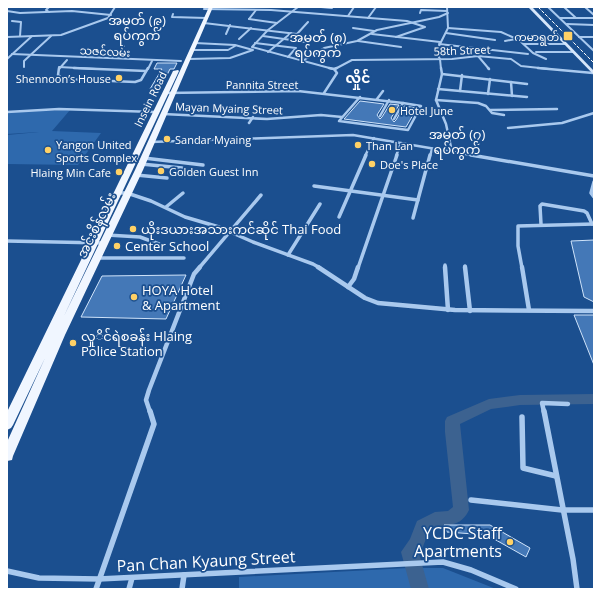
<svg xmlns="http://www.w3.org/2000/svg" width="601" height="596" font-family="'Open Sans','Noto Sans Myanmar',sans-serif">
  <style>
    .green { fill: #2e69ad }
    .lines { fill: none; stroke-linecap: round; stroke-linejoin: round }
    .river { fill: #3c6290; fill-rule: evenodd }
    .building { fill: #4478b7; stroke: #cfe3fa }
    .minor-far4 { stroke: #a9c9ee; stroke-width: 2 }
    .minor-far3 { stroke: #a9c9ee; stroke-width: 2.5 }
    .minor-far2 { stroke: #a9c9ee; stroke-width: 3.5 }
    .minor-far1 { stroke: #a9c9ee; stroke-width: 4.5 }
    .minor { stroke: #a9c9ee; stroke-width: 5.5 }
    .secondary { fill: #d6e6fa; fill-rule: evenodd }
    .primary { fill: #f0f6ff; fill-rule: evenodd }
    .rail { stroke: #fff; stroke-width: 1; stroke-dasharray: 3.5 1.5; stroke-linecap: butt }
    .poi-dot { fill: #ffd166; stroke: #1b4f8f; stroke-width: 1.5 }
    .labels { text-anchor: middle; dominant-baseline: central; stroke-width: 3.5; stroke-linejoin: round; paint-order: stroke }
    .far-poi-label { font-size: 11px; fill: #fff; stroke: #1b4f8f; text-anchor: start }
    .far-street-label { font-size: 11px; fill: #fff; stroke: #1b4f8f }
    .far-quarter-label { font-size: 13px; fill: #fff; stroke: #1b4f8f }
    .street-label { font-size: 13px; fill: #fff; stroke: #1b4f8f }
    .poi-label { font-size: 13px; fill: #fff; stroke: #1b4f8f; text-anchor: start }
    .far-district-label { font-size: 14px; font-weight: bold; fill: #fff; stroke: #1b4f8f }
    .near-poi-label { font-size: 16px; fill: #fff; stroke: #1b4f8f; text-anchor: end }
    .near-street-label { font-size: 16px; fill: #fff; stroke: #1b4f8f }
  </style>
  <rect width="100%" height="100%" fill="#1b4f8f"/>
  <g class="green">
    <polygon points="70,110 52,131 101,133 78,165 7,164 7,135 39,132 7,134 7,112"/>
    <polygon points="408,568 443,568 496,589 239,589 239,577"/>
  </g>
  <g class="lines">
    <path class="river" d="M594,394v10l-74,1 -29,4 -31,15 9,86c-11,23 -30,10 -39,21 -4,5 -6,16 -11,23l10,35h-18l-10,-37 9,-13 7,-18 18,-9 13,-1 5,-4 -8,-75v-11l2,-4 42,-18 31,-4z"/>
  </g>
  <g class="building">
    <polygon points="157,63 177,63 174,69 170,69 160,89 150,89 162,69 154,69"/>
    <polygon points="360,101 384,104 377,115 380,119 382,117 390,104 399,105 391,118 394,122 396,120 404,106 417,108 406,127 344,119"/>
    <polygon points="594,240 594,302 584,297 571,241"/>
    <polygon points="186,275 166,319 81,317 102,276"/>
    <polygon points="574,315 594,315 594,365"/>
    <polygon points="444,525 490,525 530,548 526,557 487,535 447,532"/>
  </g>
  <g class="lines">
    <g class="minor-far4">
      <polyline points="49,7 46,10 49,12"/>
      <polyline points="107,7 171,7"/>
      <polyline points="298,7 268,30 252,47 333,69"/>
      <polyline points="321,7 332,8"/>
      <polyline points="548,7 594,51"/>
      <polyline points="564,7 576,18"/>
      <polyline points="585,7 594,15"/>
      <polyline points="204,9 271,10 407,21 425,27 396,37"/>
      <polyline points="7,11 20,13 72,11 111,15"/>
      <polyline points="420,13 421,10 447,11"/>
      <polyline points="173,14 172,17 206,18"/>
      <polyline points="348,16 354,7"/>
      <polyline points="368,18 376,7"/>
      <polyline points="560,18 594,18"/>
      <polyline points="249,19 277,23"/>
      <polyline points="249,19 256,10"/>
      <polyline points="12,21 21,22 20,36"/>
      <polyline points="204,23 297,34 308,22"/>
      <polyline points="567,24 594,25"/>
      <polyline points="353,28 374,31"/>
      <polyline points="448,28 501,32 519,40 533,53 546,59"/>
      <polyline points="446,33 495,40"/>
      <polyline points="226,34 230,25"/>
      <polyline points="372,34 440,42"/>
      <polyline points="263,36 305,42"/>
      <polyline points="7,37 61,35 108,18 115,7"/>
      <polyline points="515,37 559,37"/>
      <polyline points="579,37 594,37"/>
      <polyline points="239,39 251,28"/>
      <polyline points="358,41 401,47"/>
      <polyline points="505,41 516,39"/>
      <polyline points="255,43 296,48 288,57"/>
      <polyline points="439,44 528,54"/>
      <polyline points="524,44 566,44"/>
      <polyline points="192,50 228,50 235,46"/>
      <polyline points="268,52 291,33"/>
      <polyline points="536,52 573,52"/>
      <polyline points="313,53 331,57"/>
      <polyline points="12,54 181,61"/>
      <polyline points="478,56 489,69"/>
      <polyline points="7,59 32,36"/>
      <polyline points="189,59 230,58 253,50 235,45 195,43"/>
      <polyline points="304,60 324,48 357,41 377,30 439,17 448,13"/>
      <polyline points="24,67 24,61 51,36"/>
      <polyline points="59,67 96,69"/>
      <polyline points="59,69 67,60"/>
      <polyline points="148,69 152,61"/>
      <polyline points="335,69 352,60 452,59 478,56 511,59 521,66 549,69"/>
      <polyline points="441,69 440,59 436,52 448,28 447,7"/>
    </g>
    <g class="minor-far3">
      <polyline points="59,68 58,75 63,79 135,82 141,80 148,68"/>
      <polyline points="74,68 146,71"/>
      <polyline points="441,68 442,74 436,100 446,124 452,152"/>
      <polyline points="488,68 489,69"/>
      <polyline points="538,68 593,73"/>
      <polyline points="334,69 337,68"/>
      <polyline points="442,74 527,84"/>
      <polyline points="511,82 512,96"/>
      <polyline points="438,89 527,97"/>
      <polyline points="460,91 462,75"/>
      <polyline points="165,93 298,91 403,103"/>
      <polyline points="324,93 337,73 334,69 329,68"/>
      <polyline points="488,94 490,79"/>
      <polyline points="360,97 339,121 408,130 421,106 403,103 394,119"/>
      <polyline points="377,99 383,91"/>
      <polyline points="436,100 478,103 486,106 492,113 504,115"/>
      <polyline points="490,110 557,109"/>
      <polyline points="7,112 59,109 155,112"/>
      <polyline points="163,114 267,119 321,115 342,117"/>
      <polyline points="380,116 389,100"/>
      <polyline points="249,123 253,117"/>
      <polyline points="508,128 562,123 594,113"/>
      <polyline points="151,142 353,135 477,156"/>
      <polyline points="365,156 374,138"/>
      <polyline points="396,156 401,143"/>
      <polyline points="430,156 432,149"/>
    </g>
    <g class="minor-far2">
      <polyline points="471,155 594,176"/>
      <polyline points="144,158 203,165"/>
      <polyline points="141,164 182,168 186,170"/>
      <polyline points="136,175 167,178"/>
      <polyline points="594,182 591,193 594,197"/>
      <polyline points="314,186 418,200"/>
      <polyline points="119,193 127,193 151,201 185,217 219,227 253,242 313,264 320,268"/>
      <polyline points="166,207 183,193"/>
      <polyline points="339,217 366,155"/>
      <polyline points="413,218 430,155"/>
      <polyline points="541,224 540,206 542,204 584,211 587,213 592,224"/>
      <polyline points="107,235 140,237 159,244"/>
      <polyline points="7,241 103,243"/>
      <polyline points="288,255 320,204"/>
      <polyline points="96,258 184,258"/>
      <polyline points="445,265 445,268"/>
      <polyline points="465,266 465,268"/>
      <polyline points="199,268 261,195"/>
      <polyline points="358,268 397,155"/>
      <polyline points="522,268 518,246 518,226 594,224"/>
    </g>
    <g class="minor-far1">
      <polyline points="318,267 365,298 378,303 455,310 594,311"/>
      <polyline points="445,267 448,310"/>
      <polyline points="465,267 470,311"/>
      <polyline points="522,267 529,310"/>
      <polyline points="348,287 354,279 358,267"/>
      <polyline points="150,412 146,400 149,390 194,274 200,267"/>
      <polyline points="544,412 542,403 568,404"/>
    </g>
    <g class="minor">
      <polyline points="544,411 573,559 577,589"/>
      <polyline points="522,417 523,468 556,476"/>
      <polyline points="471,500 562,510 594,510"/>
      <polyline points="7,571 39,578 99,579 443,562 471,570 516,589"/>
      <polyline points="96,589 154,424 150,411"/>
      <polyline points="129,589 132,578"/>
      <polyline points="182,589 184,575"/>
    </g>
    <polygon class="secondary" points="528,7 532,7 594,71 594,75"/>
    <polygon class="primary" points="209,7 213,7 143,170 65,335 13,456 12,460 7,461 7,442 45,358 13,425 11,428 7,430 7,412 173,71 178,70 179,71 64,316 135,170"/>
    <polyline class="rail" points="538,7 594,63"/>
  </g>
  <g class="poi-dot">
    <rect x="563" y="31" width="10" height="10" rx="2"/>
    <circle cx="119" cy="78" r="4"/>
    <circle cx="392" cy="110" r="4"/>
    <circle cx="167" cy="139" r="4"/>
    <circle cx="358" cy="145" r="4"/>
    <circle cx="48" cy="150" r="4"/>
    <circle cx="372" cy="164" r="4"/>
    <circle cx="161" cy="171" r="4"/>
    <circle cx="119" cy="172" r="4"/>
    <circle cx="133" cy="229" r="4"/>
    <circle cx="117" cy="246" r="4"/>
    <circle cx="134" cy="297" r="4"/>
    <circle cx="73" cy="343" r="4"/>
    <circle cx="510" cy="542" r="4"/>
  </g>
  <g class="labels">
    <g class="far-poi-label">
      <text x="559" y="36" text-anchor="end">ကမာရွတ်</text>
      <text x="111" y="78" text-anchor="end">Shennoon’s House</text>
      <text x="400" y="110">Hotel June</text>
      <text x="175" y="139">Sandar Myaing</text>
      <text x="56" y="144">Yangon United<tspan x="56" dy="13">Sports Complex</tspan></text>
      <text x="366" y="145">Than Lan</text>
      <text x="380" y="164">Doe's Place</text>
      <text x="169" y="171">Golden Guest Inn</text>
      <text x="111" y="172" text-anchor="end">Hlaing Min Cafe</text>
    </g>
    <g class="far-street-label">
      <text transform="translate(462 50) rotate(-2)">58th Street</text>
      <text transform="translate(105 51) rotate(3)">သဇင်လမ်း</text>
      <text x="262" y="84">Pannita Street</text>
      <text transform="translate(150 99) rotate(-64)">Insein Road</text>
      <text transform="translate(229 108) rotate(2)">Mayan Myaing Street</text>
    </g>
    <g class="far-quarter-label">
      <text x="137" y="20">အမှတ် (၉)<tspan x="137" dy="15">ရပ်ကွက်</tspan></text>
      <text x="318" y="37">အမှတ် (၈)<tspan x="318" dy="15">ရပ်ကွက်</tspan></text>
      <text x="457" y="134">အမှတ် (၇)<tspan x="457" dy="15">ရပ်ကွက်</tspan></text>
    </g>
    <g class="street-label">
      <text transform="translate(96 225) rotate(-64)">အင်းစိန်လမ်း</text>
    </g>
    <g class="poi-label">
      <text x="141" y="229">ယိုးဒယားအသားကင်ဆိုင် Thai Food</text>
      <text x="125" y="246">Center School</text>
      <text x="142" y="290">HOYA Hotel<tspan x="142" dy="15">&amp; Apartment</tspan></text>
      <text x="81" y="336">လှုိင်ရဲစခန်း Hlaing<tspan x="81" dy="15">Police Station</tspan></text>
    </g>
    <g class="far-district-label">
      <text x="358" y="77">လှိုင်</text>
    </g>
    <g class="near-poi-label">
      <text x="502" y="533">YCDC Staff<tspan x="502" dy="18">Apartments</tspan></text>
    </g>
    <g class="near-street-label">
      <text transform="translate(206 561) rotate(-3)">Pan Chan Kyaung Street</text>
    </g>
  </g>
  <rect width="601" height="596" fill="none" stroke="#ffffff" stroke-width="16"/>
</svg>
